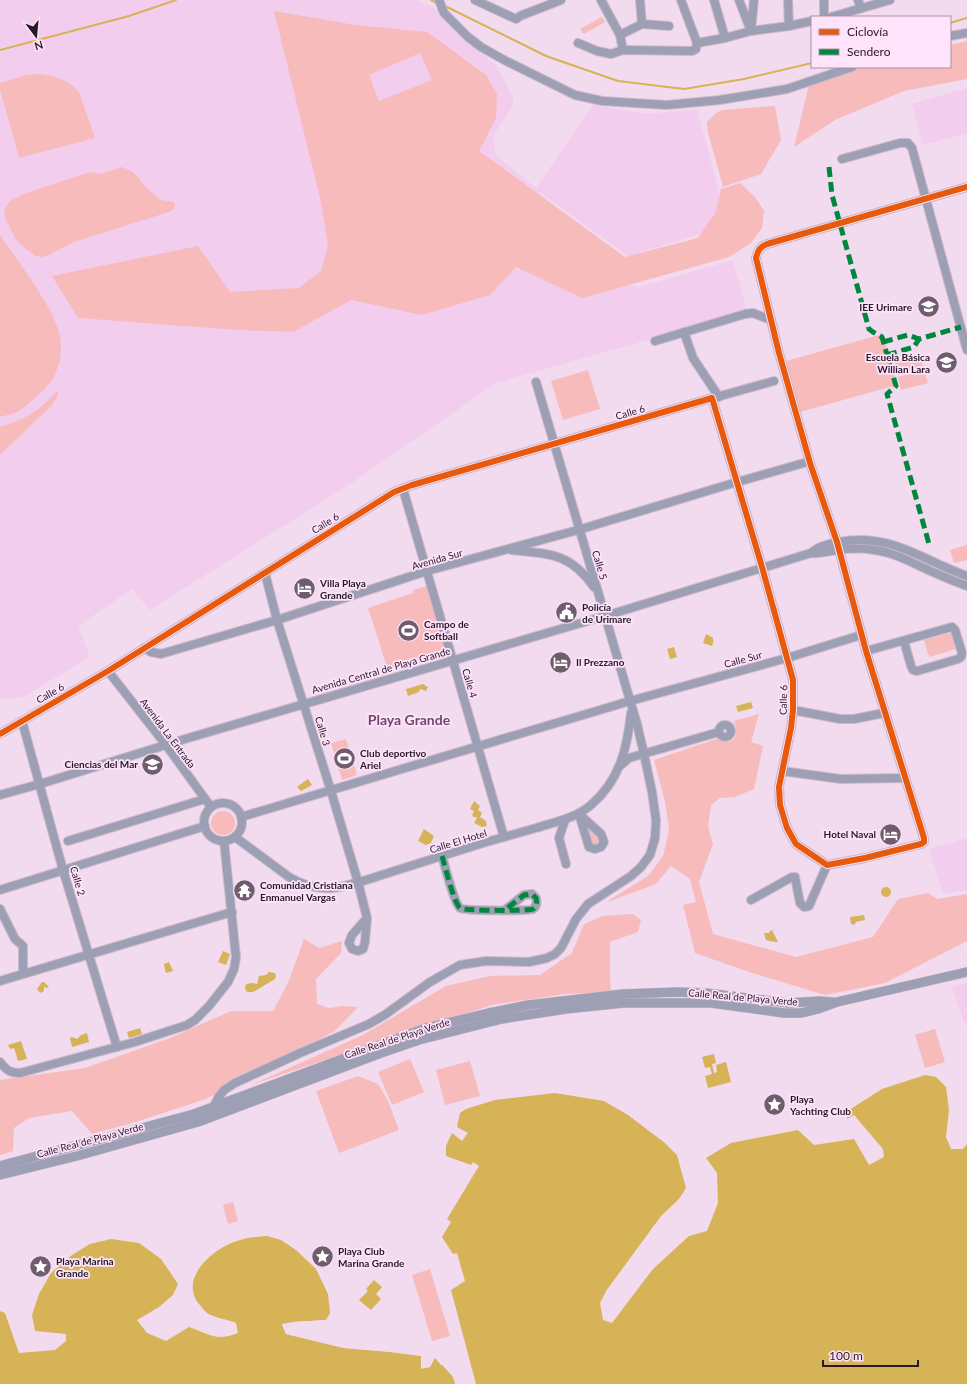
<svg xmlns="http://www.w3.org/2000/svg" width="967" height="1384" font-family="Lato,sans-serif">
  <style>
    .built { fill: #f3cdee }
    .green { fill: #f7bbbb; fill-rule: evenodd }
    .water { fill: #d6b356 }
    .pier { fill: #f2daef }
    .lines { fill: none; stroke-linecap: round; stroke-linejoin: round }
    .stream { stroke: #d6b356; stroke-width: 2 }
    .minor-casing { stroke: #ccb9c9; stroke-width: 10 }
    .tertiary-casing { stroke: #ccb9c9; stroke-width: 10 }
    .minor { stroke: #9d9fb4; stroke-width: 8 }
    .tertiary { stroke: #9d9fb4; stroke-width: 9 }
    .quiet { stroke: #00873e; stroke-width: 5; stroke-dasharray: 10 5; stroke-linecap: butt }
    .cycleway-casing { stroke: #fee3fb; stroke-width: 8 }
    .cycleway { stroke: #e8590c; stroke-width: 6 }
    .labels { text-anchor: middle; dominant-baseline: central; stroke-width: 3.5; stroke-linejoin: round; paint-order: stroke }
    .poi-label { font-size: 10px; font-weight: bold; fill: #281927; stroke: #fee3fb; text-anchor: start }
    .street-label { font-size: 10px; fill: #281927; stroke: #fee3fb }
    .district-label { font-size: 14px; font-weight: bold; fill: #6e496a; stroke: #fee3fb }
  </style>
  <rect width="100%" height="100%" fill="#f2daef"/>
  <g class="built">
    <polygon points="0,0 418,0 438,10 443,20 497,67 513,98 513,106 493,136 496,155 536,188 593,105 647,114 697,109 728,226 628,256 539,192 559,216 637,287 635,288 733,260 747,312 496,383 350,484 150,610 132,589 78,626 90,657 23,697 0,699"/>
    <polygon points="967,88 967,133 923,145 912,104"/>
    <polygon points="967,838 967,890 943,894 929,849"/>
    <polygon points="967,983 967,1030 952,987"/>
  </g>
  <g class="green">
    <path d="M274,11l81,14 72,7 59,43 11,19 -1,24 -17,33 146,106 73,-19 18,-26 5,-23 19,-6 15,14 9,14 -2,17 -11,15 -22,14 -147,41 -66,-31 -26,28 -68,20 -71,-15 -58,32 -56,-2 -159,-12 -26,-42 146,-30 32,46 69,-4 22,-17 7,-27 -8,-46zM420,53l12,27 -53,21 -10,-26z"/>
    <polygon points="602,17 605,22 584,34 580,29"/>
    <polygon points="967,41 967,79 904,91 835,120 794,147 810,81 854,67 950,67 950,45"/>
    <path d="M41,74c15,2 29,7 38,18l16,46 -76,20 -19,-69v-6l26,-8z"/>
    <polygon points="775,106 781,140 761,174 723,187 708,132 707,122 715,114 722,110"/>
    <polygon points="122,167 133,172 145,186 160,200 174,202 175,205 172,211 74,242 49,255 41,257 35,256 20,244 15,238 5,217 4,210 10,201 23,194 90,172 100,174"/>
    <polygon points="0,235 32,281 50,310 59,331 61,345 60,361 54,377 43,391 18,412 0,417"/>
    <polygon points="883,334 897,385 800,412 786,361"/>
    <polygon points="920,354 923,366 897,373 894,361"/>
    <polygon points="588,370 600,409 563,420 551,381"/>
    <polygon points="924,370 928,383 901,390 898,377"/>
    <path d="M57,391l1,4 -5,9 -53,51v-28c27,-9 38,-15 57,-36z"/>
    <polygon points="967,545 967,560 954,563 950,550"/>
    <polygon points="427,586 447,653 388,670 368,608 413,593 413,590"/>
    <polygon points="951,633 956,649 929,657 924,640"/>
    <path d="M759,714l-8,28 12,4 -9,43 -19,8 -15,1 -9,7 -3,22 5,17 -14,38 14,52 83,23 77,-20 25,-38 30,-6 9,6 30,-5v47l-82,42 -60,12 -73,-22 -57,-20 -12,-48 13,-3 -6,-23 -19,-13 -15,18 -51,19 43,-27 15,-20 6,-26 -4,-29 -11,-41 62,-21c17,8 24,-2 18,-18z"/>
    <polygon points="346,739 357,775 342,780 331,743"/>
    <circle cx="223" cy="823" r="12"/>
    <polygon points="587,827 600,834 600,842 598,845 592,845"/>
    <polygon points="633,914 641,920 638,932 610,942 610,980 611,992 565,994 492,1005 363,1047 251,1085 363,1035 446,986 490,976 540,975 572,953 584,924 603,916"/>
    <polygon points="304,939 319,948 342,941 341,953 316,979 317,1004 329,1008 342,1006 358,1007 335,1031 206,1099 129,1124 92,1134 72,1111 29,1118 14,1128 13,1151 0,1155 0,1080 85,1068 170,1038 231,1011 273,1011 288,983"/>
    <polygon points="935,1029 945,1062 925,1068 915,1035"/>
    <polygon points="410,1059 424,1092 392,1105 378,1072"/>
    <polygon points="470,1061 480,1096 445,1105 436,1070"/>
    <polygon points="358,1076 378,1084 388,1101 399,1130 339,1153 316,1091"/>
    <polygon points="233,1202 238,1221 228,1224 223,1205"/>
    <polygon points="430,1269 450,1336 432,1341 412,1275"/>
  </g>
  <g class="water">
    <path d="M706,634c7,3 9,5 6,12l-9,-3z"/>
    <polygon points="674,647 677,657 670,659 667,649"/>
    <polygon points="423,684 428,687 426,691 420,689 419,692 408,696 406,689"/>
    <polygon points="751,702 753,708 738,712 736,706"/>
    <polygon points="308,779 312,785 301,791 297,787"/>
    <polygon points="474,801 480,806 478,810 482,813 480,817 486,821 487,826 482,827 474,823 477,818 472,816 474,811 470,809"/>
    <polygon points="424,829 434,836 431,843 426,845 418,841"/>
    <circle cx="886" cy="892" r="5"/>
    <polygon points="864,915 865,920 856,922 854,925 851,924 850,917"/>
    <polygon points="772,930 778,942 775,942 766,940 764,933 769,933 770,931"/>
    <polygon points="223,951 230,954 226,965 218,962"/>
    <polygon points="169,962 173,971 166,973 165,970 164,964"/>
    <polygon points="269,972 275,973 276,976 275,979 253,992 248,992 246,991 245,987 246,984 252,983 257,984 259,976 266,975"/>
    <polygon points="42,982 44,982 49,987 47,988 44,987 44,991 40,993 37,989"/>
    <polygon points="140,1028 142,1034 129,1038 127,1032"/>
    <polygon points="87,1033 89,1042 72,1047 70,1038 72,1037 77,1039 81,1035"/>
    <polygon points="21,1041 27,1059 18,1061 14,1048 10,1049 8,1045"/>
    <polygon points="714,1054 716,1063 712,1064 714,1073 717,1072 716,1065 726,1062 731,1082 708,1088 705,1076 712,1074 710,1067 705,1068 702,1057"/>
    <polygon points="925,1075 936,1077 946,1087 949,1110 946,1137 951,1149 963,1149 967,1144 967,1384 476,1384 451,1290 465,1281 457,1253 453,1254 442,1237 451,1222 447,1219 479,1166 473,1162 471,1165 446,1156 446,1146 452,1133 462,1141 468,1133 457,1127 460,1113 466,1109 495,1100 555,1093 604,1101 628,1115 665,1143 677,1155 686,1188 679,1199 661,1216 606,1291 600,1303 603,1320 612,1323 653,1269 689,1236 707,1231 718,1203 717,1173 706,1158 731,1143 798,1130 814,1145 854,1139 869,1165 884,1157 883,1149 854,1115 847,1119 849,1110 882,1089"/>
    <path d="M267,1236l14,4 15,10 20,19 12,25 2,19 -4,7 -33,2 -11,2 4,10 58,14 47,4 31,4v12l8,-1 5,-10 18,20 2,7h-455v-73l5,2 14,40 36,-3 11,-9v-7l-31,-3 -3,-16 7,-21 12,-21 21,-18 18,-11 21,-5 28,4 22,16 17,25 -5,11 -14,12 -22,13 10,13 19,8 23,-14c20,7 27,15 49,6l-2,-10c-7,-3 -23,-6 -29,-10 -3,-2 -6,-7 -8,-9 -21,-26 15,-56 38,-63 10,-4 20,-4 30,-5z"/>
    <polygon points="374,1280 382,1287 376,1294 381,1299 371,1310 359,1300 368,1291 366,1289"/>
  </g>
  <polygon class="pier" points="326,1320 327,1321 326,1322 293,1324 284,1326 287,1332 345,1346 391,1350 422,1354 424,1356 423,1366 429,1365 433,1356 436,1356 443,1365 441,1365 435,1358 430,1367 421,1369 421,1356 391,1352 344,1348 286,1334 282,1325 293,1322"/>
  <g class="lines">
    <g class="stream">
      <polyline points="431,0 437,3"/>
      <polyline points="445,6 546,56 618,81 684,89 744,79 812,63"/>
      <polyline points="950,23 967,18"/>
      <polyline points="0,50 129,16 176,0"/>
    </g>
    <defs>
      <g id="minor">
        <polyline points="439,0 444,13 468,37 481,47 506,61 575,95 602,101 667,105 720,100 787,89 852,67"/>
        <polyline points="475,0 516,19 520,16 561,0"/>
        <polyline points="601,0 620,35 623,50"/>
        <polyline points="681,0 697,43"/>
        <polyline points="714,0 725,38"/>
        <polyline points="739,0 751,31"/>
        <polyline points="788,0 789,26"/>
        <polyline points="824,0 824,17"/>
        <polyline points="858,0 861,8"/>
        <polyline points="831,17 890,0"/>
        <polyline points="642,24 669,26"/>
        <polyline points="751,30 754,0"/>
        <polyline points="620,35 642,24 640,0"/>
        <polyline points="950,36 967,33"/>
        <polyline points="578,43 597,51 611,54 623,50 692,51 696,49 697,43 725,38 751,31 789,26 812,21"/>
        <polyline points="842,159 900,143 908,143 912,148 967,350"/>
        <polyline points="684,332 693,358 719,397"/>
        <polyline points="655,341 745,314 753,313 771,320"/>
        <polyline points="713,398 774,381"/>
        <polyline points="403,489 504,837"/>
        <path d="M512,550c38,4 58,3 82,37"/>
        <path d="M811,553c8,-7 18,-9 28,-11 50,-10 83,18 128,34"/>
        <polyline points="265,573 277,620 331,791 358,882 367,918 365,942 363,949 358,951 352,949 349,943 352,935 367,918"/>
        <polyline points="144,648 151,652 161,654 277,620 427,571 578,530 737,482 804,463"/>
        <polyline points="866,651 952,627 955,630 962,653 961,657 958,659 917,671 913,670 911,666 904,641"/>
        <polyline points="108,671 166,745 211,807"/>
        <polyline points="793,710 840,719 854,719 884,713"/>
        <polyline points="22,721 63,870 117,1047"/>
        <circle cx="725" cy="731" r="6"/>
        <path d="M0,734l108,-63 286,-179 18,-7 300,-87 50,169 31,113v30l-2,18 -12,59 1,18 7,23 9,16 31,21 38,-7 56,-14 3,-2v-4l-58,-187 -29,-109 -27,-79 -31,-110 -23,-95c2,-8 4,-11 11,-14l200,-57"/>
        <polyline points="621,765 629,758 719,732"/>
        <polyline points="782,771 841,779 905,778"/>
        <path d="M0,795l40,-11 145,-45 420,-123 206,-63c9,1 18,-2 27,-3 12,-2 25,-2 37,0 22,3 41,15 60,23 11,5 21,9 32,13"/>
        <circle cx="223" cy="822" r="19"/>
        <polygon points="579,814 601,834 604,842 601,847 595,849 589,847"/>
        <polyline points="241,817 630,701 787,658 861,635"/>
        <polyline points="565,820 559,838 566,864"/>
        <path d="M235,837l54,40c13,8 27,12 43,11 19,-2 37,-9 56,-15 32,-10 63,-20 95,-30 18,-5 35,-10 53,-15 19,-6 40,-10 55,-23 29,-25 36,-56 40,-92"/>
        <polyline points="68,841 205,799"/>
        <path d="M442,856c3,10 12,47 18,52 4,3 69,3 73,1 4,-3 4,-7 3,-11l-4,-4 -8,1 -19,15"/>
        <polyline points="0,890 205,826"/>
        <polyline points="751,900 792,877 795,877 800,903 804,907 809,906 827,865"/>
        <polyline points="0,909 15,939 23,946 23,974"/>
        <polyline points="0,981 232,912"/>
        <path d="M0,1062c6,8 10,11 20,11l115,-31 52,-17 8,-5 14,-14 19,-24 6,-13 2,-12 -12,-116"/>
        <polyline points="212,1110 218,1098 224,1090 235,1083 300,1053 369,1024 386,1014 430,982 460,965 486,961 529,962 547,958 555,954 561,948 576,919 588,904 631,876 641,867 650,855 655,838 656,820 652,792 644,754 637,724 536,382"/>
      </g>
      <g id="tertiary">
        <polyline points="0,1166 194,1114 426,1028 489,1013 528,1005 623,994 678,992 706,993 788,1003 820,1001 832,1002"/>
        <polyline points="0,1175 77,1156 198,1122 381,1053 419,1040 502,1019 566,1009 623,1003 711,1003 784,1013 801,1013 818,1009 837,1002 967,972"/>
      </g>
    </defs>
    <use href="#minor" class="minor-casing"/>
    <use href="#tertiary" class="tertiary-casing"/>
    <use href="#minor" class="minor"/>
    <use href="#tertiary" class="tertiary"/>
    <g class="quiet">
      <polyline points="829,167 832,195 869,329 873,332 882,337 896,386 887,394 929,544"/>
      <polyline points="883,342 908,335 919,339 961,327"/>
      <polyline points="887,355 914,347 919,339"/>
      <path d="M442,856c3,10 12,47 18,52 4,3 69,3 73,1 4,-3 4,-7 3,-11l-4,-4 -8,1 -19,15"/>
    </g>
    <defs>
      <path id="cycleway" d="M0,734l108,-63 286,-179 18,-7 300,-87 50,169 31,113v30l-2,18 -12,59 1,18 7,23 9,16 31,21 38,-7 56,-14 3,-2v-4l-58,-187 -29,-109 -27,-79 -31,-110 -23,-95c2,-8 4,-11 11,-14l200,-57"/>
    </defs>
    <use href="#cycleway" class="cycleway-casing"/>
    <use href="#cycleway" class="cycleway"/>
  </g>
  <defs>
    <symbol id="school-disc" viewBox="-11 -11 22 22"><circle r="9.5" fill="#6f5d6d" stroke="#fee3fb"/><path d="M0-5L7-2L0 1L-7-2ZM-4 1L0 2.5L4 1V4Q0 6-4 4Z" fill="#fff"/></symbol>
    <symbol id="hotel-disc" viewBox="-11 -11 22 22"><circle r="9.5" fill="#6f5d6d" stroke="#fee3fb"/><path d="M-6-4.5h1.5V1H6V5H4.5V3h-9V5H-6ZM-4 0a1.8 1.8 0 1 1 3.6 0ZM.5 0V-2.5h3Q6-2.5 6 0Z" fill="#fff"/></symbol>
    <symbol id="civic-disc" viewBox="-11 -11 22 22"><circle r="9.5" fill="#6f5d6d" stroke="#fee3fb"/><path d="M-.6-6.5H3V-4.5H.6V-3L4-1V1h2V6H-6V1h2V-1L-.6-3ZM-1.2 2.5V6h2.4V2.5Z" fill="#fff"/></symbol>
    <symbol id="stadium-disc" viewBox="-11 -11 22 22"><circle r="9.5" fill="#6f5d6d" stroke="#fee3fb"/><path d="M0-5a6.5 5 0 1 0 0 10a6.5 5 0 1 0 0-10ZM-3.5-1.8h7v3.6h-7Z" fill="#fff"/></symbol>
    <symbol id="temple-disc" viewBox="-11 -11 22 22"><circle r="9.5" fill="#6f5d6d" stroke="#fee3fb"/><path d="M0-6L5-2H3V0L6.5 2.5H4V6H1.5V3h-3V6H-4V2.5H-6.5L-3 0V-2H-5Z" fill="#fff"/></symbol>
    <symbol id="sight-disc" viewBox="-11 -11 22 22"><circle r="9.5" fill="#6f5d6d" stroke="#fee3fb"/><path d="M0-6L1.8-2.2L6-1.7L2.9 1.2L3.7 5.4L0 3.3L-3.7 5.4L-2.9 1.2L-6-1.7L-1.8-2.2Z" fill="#fff"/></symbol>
  </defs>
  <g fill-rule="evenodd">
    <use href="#school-disc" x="916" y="294" width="25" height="25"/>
    <use href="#school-disc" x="934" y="350" width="25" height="25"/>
    <use href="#hotel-disc" x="292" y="576" width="25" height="25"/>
    <use href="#civic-disc" x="554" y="600" width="25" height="25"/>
    <use href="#stadium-disc" x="396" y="618" width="25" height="25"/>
    <use href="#hotel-disc" x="548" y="650" width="25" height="25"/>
    <use href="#stadium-disc" x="332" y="746" width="25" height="25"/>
    <use href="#school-disc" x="140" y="752" width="25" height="25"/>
    <use href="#hotel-disc" x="878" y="822" width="25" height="25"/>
    <use href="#temple-disc" x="232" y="878" width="25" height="25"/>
    <use href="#sight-disc" x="762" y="1092" width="25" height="25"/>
    <use href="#sight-disc" x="310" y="1244" width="25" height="25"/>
    <use href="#sight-disc" x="28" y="1254" width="25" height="25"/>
  </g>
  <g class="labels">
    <g class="poi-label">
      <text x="912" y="307" text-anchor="end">IEE Urimare</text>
      <text x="930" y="357" text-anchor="end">Escuela Básica<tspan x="930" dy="12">Willian Lara</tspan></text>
      <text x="320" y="583">Villa Playa<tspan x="320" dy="12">Grande</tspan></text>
      <text x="582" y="607">Policía<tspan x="582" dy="12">de Urimare</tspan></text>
      <text x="424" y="624">Campo de<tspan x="424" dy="12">Softball</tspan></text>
      <text x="576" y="662">Il Prezzano</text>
      <text x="360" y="753">Club deportivo<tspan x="360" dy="12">Ariel</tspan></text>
      <text x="138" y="764" text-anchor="end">Ciencias del Mar</text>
      <text x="876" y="834" text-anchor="end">Hotel Naval</text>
      <text x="260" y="885">Comunidad Cristiana<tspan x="260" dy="12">Enmanuel Vargas</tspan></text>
      <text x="790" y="1099">Playa<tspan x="790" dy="12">Yachting Club</tspan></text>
      <text x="338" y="1251">Playa Club<tspan x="338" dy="12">Marina Grande</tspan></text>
      <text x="56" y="1261">Playa Marina<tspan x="56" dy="12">Grande</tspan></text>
    </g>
    <g class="street-label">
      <text transform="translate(630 412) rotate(-16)">Calle 6</text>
      <text transform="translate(325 523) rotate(-32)">Calle 6</text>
      <text transform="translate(437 559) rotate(-16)">Avenida Sur</text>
      <text transform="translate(600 565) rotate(73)">Calle 5</text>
      <text transform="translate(743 659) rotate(-15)">Calle Sur</text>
      <text transform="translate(381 670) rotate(-16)">Avenida Central de Playa Grande</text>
      <text transform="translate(470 683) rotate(74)">Calle 4</text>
      <text transform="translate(50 693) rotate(-30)">Calle 6</text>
      <text transform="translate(783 700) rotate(-89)">Calle 6</text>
      <text transform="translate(323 731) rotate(73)">Calle 3</text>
      <text transform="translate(168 733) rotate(53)">Avenida La Entrada</text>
      <text transform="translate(458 841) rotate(-17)">Calle El Hotel</text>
      <text transform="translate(78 881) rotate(73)">Calle 2</text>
      <text transform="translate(743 997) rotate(5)">Calle Real de Playa Verde</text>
      <text transform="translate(397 1038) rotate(-18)">Calle Real de Playa Verde</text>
      <text transform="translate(90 1140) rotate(-15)">Calle Real de Playa Verde</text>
    </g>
    <g class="district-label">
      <text x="409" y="719">Playa Grande</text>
    </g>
  </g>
  <rect x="811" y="16" width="140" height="52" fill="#fee3fb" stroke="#a892a6"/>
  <rect x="819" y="29" width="20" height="6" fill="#e8590c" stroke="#a892a6"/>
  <text x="847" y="36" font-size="12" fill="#281927">Ciclovía</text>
  <rect x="819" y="49" width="20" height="6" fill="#00873e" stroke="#a892a6"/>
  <text x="847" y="56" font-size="12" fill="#281927">Sendero</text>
  <g transform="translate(36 36) rotate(164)" stroke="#fee3fb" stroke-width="3" paint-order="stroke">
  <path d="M0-3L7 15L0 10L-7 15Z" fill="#281927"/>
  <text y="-6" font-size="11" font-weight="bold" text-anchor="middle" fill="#281927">N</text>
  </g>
  <path d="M823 1360v6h95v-6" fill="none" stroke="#281927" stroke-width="2"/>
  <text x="829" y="1360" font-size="12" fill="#281927" stroke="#fee3fb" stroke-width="3" paint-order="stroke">100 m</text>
</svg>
